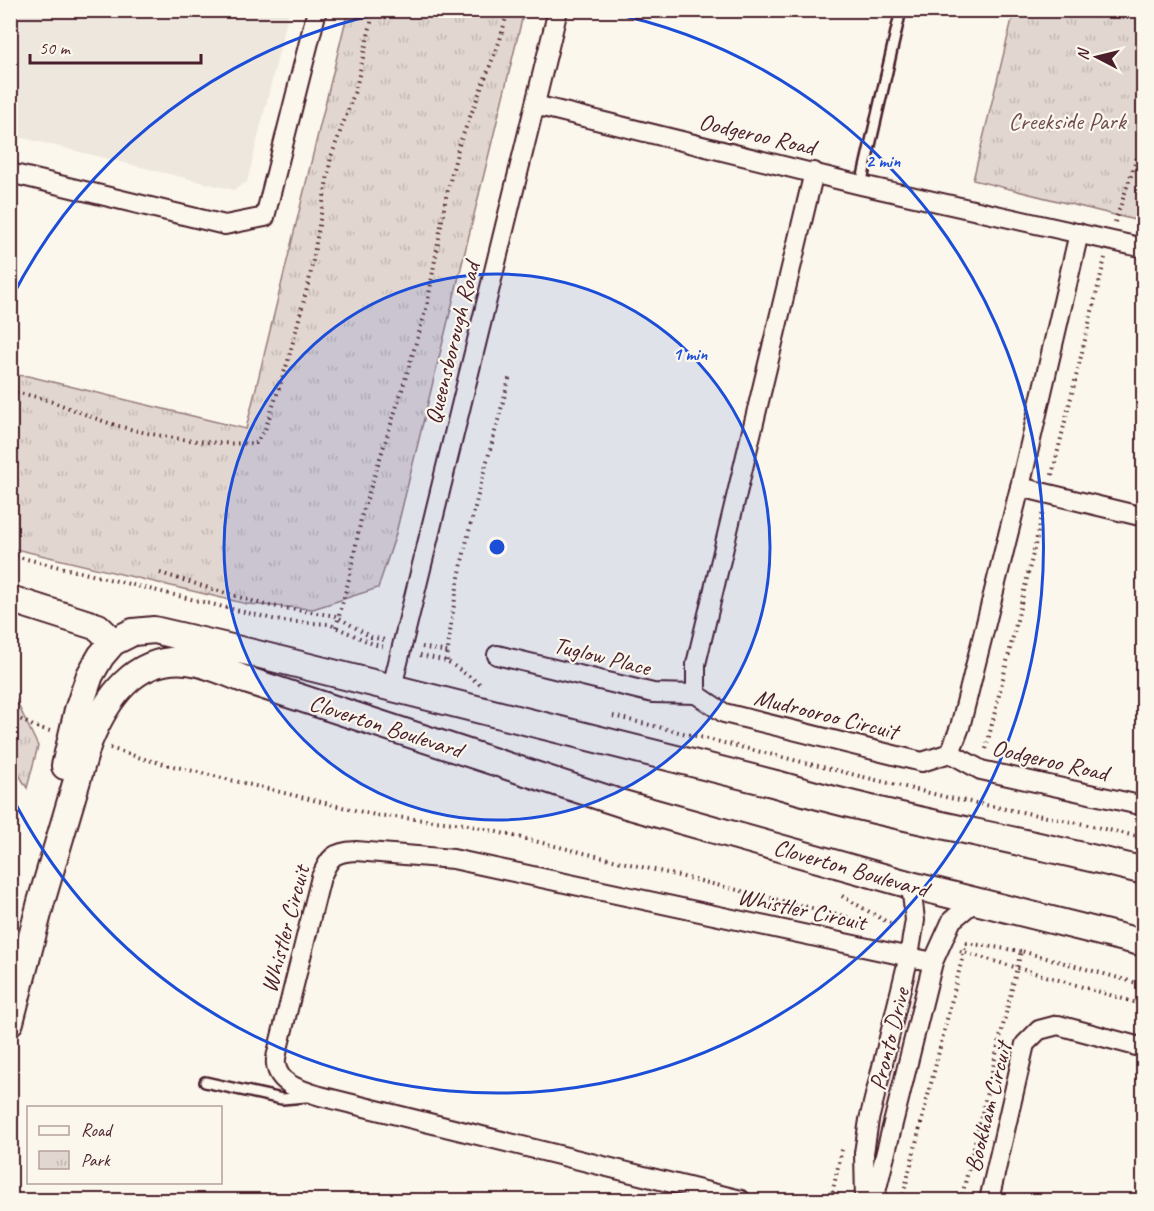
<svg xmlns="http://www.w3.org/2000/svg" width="1154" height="1211" font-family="Caveat,sans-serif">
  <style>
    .built { fill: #eee7de }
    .park { fill: url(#park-tufts); stroke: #967b7e; stroke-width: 1.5 }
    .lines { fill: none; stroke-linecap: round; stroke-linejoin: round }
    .lane-casing { stroke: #4a1f2b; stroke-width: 14 }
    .street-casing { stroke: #4a1f2b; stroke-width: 22 }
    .secondary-casing { stroke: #4a1f2b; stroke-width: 30 }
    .path { stroke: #4a1f2b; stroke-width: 4; stroke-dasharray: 1.5 4.5; stroke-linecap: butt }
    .lane { stroke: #fbf7ec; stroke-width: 9 }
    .street { stroke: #fbf7ec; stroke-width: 18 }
    .secondary { stroke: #fbf7ec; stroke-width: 26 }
    .ring { fill: none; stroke: #1d4ed8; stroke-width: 3 }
    .labels { text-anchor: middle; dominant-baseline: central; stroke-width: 4.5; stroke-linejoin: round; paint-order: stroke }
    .park-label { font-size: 24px; fill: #704d54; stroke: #fbf7ec }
    .street-label { font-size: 24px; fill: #4a1f2b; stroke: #fbf7ec }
    .centre { fill: #1d4ed8; stroke: #fbf7ec; stroke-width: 3 }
    .ring-label { font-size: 18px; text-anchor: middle; font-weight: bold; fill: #1d4ed8; stroke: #fbf7ec; stroke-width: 4.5; stroke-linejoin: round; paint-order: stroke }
  </style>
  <defs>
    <pattern id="park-tufts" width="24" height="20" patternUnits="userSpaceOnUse" patternTransform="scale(1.5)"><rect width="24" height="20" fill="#e2d7d0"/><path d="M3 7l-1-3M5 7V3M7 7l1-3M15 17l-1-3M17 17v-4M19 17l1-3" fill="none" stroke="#c3b8b3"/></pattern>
  </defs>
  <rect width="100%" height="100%" fill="#fbf7ec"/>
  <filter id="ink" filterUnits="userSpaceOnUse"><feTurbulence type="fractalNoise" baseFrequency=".0167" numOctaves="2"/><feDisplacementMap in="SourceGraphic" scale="12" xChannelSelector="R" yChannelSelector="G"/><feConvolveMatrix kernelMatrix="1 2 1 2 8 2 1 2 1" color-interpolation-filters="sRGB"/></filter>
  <g filter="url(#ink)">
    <polygon class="built" points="11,10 289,11 247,182 234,190 11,135"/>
    <g class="park">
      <polygon points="348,11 524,11 395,537 378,588 313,609 247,604 11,548 11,375 28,376 246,429"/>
      <polygon points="1014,11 1143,11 1143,222 973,180"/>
      <polygon points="11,690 38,746 27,788 11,761"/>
    </g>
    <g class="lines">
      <defs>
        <g id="lane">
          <polyline points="861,185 901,10"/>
          <polyline points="205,1082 282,1099 306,1097"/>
        </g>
        <g id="street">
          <polyline points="535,105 861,185 1144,248"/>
          <polyline points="814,172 696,664 696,694 724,713 922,762 950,753 960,727 1020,487 1079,233"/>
          <polyline points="10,173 225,225 265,217 317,10"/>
          <polyline points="1020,487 1144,517"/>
          <polyline points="497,655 653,693 696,694"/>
          <polyline points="392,687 558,10"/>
          <polyline points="950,753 981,770 1144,806"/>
          <path d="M741,1200l-421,-104c-16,-5 -42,-11 -44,-32 -1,-6 2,-14 3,-19l42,-168c9,-20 12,-25 35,-26l97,8 480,103"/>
          <polyline points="865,1200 864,1153 869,1120 909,956 915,920 911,885"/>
          <polyline points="874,1200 933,962 952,920 974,902"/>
          <polyline points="989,1200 1025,1044 1039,1030 1058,1025 1144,1048"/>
        </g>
        <g id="secondary">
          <polyline points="10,599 98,627 113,642"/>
          <path d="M65,766l13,-56 12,-35 11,-19 12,-14 20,-10 21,-2 99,23 523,131c121,36 246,55 368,87"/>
          <path d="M10,1022l31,-120 47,-159c18,-44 46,-87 99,-82 21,2 42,13 62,20l374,123 288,81 233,58"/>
        </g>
      </defs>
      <use href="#lane" class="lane-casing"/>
      <use href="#street" class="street-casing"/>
      <use href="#secondary" class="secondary-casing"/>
      <g class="path">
        <polyline points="1115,222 1144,137"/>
        <path d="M10,392c37,4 63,19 96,30 41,14 107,24 150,21l9,-13 23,-69 22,-84 21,-120 25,-69 18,-78"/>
        <polyline points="1052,475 1105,258"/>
        <polyline points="10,555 281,621 329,624 373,644 384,647"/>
        <polyline points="160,573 265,605 336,616 371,637 385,640"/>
        <polyline points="336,627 350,575 362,514 402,390 427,306 446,197 459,145 500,40 508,10"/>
        <polyline points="422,647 447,652"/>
        <polyline points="420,655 447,661 480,684"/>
        <path d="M447,661c8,-97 39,-192 63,-286"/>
        <polyline points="10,714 33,726 50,731"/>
        <polyline points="613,716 950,798 1083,824 1144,838"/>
        <polyline points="110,748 144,759 375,815 464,824 845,916 863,925"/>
        <polyline points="986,749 1043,512"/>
        <polyline points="842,896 887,922 895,924"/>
        <polyline points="966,943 1021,951"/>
        <polyline points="960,951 1144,1005"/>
        <polyline points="831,1198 842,1149"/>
        <polyline points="902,1200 966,943"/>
        <polyline points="961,1200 1021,951 1144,985"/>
      </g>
      <use href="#lane" class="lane"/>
      <use href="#street" class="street"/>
      <use href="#secondary" class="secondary"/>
    </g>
  </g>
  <circle cx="497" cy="547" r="273" fill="#1d4ed8" fill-opacity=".12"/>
  <g class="ring">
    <circle cx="497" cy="547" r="273"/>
    <path d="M11 299A546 546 0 0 1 393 11M601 11A546 546 0 1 1 11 795"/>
  </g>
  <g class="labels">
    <g class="park-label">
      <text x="1067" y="121">Creekside Park</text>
    </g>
    <g class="street-label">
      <text transform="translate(757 134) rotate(13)">Oodgeroo Road</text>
      <text transform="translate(452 343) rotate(-76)">Queensborough Road</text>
      <text transform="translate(602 656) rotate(14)">Tuglow Place</text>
      <text transform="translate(826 714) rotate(14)">Mudrooroo Circuit</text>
      <text transform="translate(386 726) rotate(18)">Cloverton Boulevard</text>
      <text transform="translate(1050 760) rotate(13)">Oodgeroo Road</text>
      <text transform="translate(851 868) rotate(16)">Cloverton Boulevard</text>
      <text transform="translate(802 909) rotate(12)">Whistler Circuit</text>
      <text transform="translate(285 929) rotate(-75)">Whistler Circuit</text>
      <text transform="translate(889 1039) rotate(-76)">Pronto Drive</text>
      <text transform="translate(988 1107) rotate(-76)">Bookham Circuit</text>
    </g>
  </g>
  <circle cx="497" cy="547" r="9" class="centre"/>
  <g class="ring-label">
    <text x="883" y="167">2 min</text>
    <text x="690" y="360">1 min</text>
  </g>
  <rect width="1154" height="1211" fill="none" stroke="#fbf7ec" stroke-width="36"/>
  <rect x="18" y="18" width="1118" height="1175" fill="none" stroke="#4a1f2b" stroke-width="2" filter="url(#ink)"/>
  <rect x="27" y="1106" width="195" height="78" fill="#fbf7ec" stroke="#b4a19f" stroke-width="1.5"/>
  <rect x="39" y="1126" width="30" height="9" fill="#fbf7ec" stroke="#b4a19f" stroke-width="1.5"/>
  <text x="81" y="1136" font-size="18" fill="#4a1f2b">Road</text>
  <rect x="39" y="1151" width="30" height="18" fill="url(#park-tufts)" stroke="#b4a19f" stroke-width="1.5"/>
  <text x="81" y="1166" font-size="18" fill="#4a1f2b">Park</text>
  <g transform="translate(1097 57) rotate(277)" stroke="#fbf7ec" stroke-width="4.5" paint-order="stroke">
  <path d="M0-4.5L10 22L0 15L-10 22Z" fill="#4a1f2b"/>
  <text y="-9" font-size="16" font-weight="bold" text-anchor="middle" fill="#4a1f2b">N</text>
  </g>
  <path d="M30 54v9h171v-9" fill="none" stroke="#4a1f2b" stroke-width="3"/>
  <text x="39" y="54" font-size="18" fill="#4a1f2b" stroke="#fbf7ec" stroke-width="4.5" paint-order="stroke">50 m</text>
</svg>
